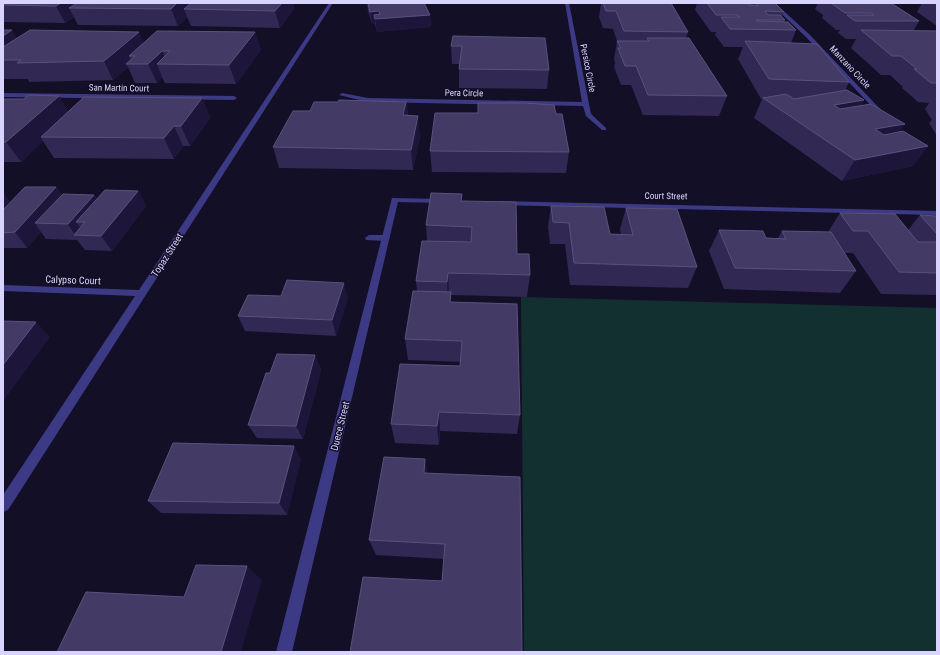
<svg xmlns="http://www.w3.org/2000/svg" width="940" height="655" font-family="'Roboto Condensed',sans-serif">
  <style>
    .green { fill: #12302f }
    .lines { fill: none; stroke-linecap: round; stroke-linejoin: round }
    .lane { fill: #3d3a85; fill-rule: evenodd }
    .street { fill: #3d3a85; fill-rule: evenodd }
    .wall { fill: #312854 }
    .shaded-wall { fill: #1d163a }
    .building { fill: #433a66; stroke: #5a527e }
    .labels { text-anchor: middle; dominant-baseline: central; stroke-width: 3; stroke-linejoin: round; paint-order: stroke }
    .far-street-label { font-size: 9px; fill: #d9d4ff; stroke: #130f26 }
    .street-label { font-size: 10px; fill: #d9d4ff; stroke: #130f26 }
  </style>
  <rect width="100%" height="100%" fill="#130f26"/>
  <polygon class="green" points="521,297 937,308 937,652 524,652"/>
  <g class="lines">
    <polygon class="lane" points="369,235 386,235 390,238 386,241 366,240 365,238"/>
    <g class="street">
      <polygon points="329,3 333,3 8,510 3,512 3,495 135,296 3,291 3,285 139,290"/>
      <polygon points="565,3 569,3 591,114 606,128 606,130 602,130 586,116 583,106 368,102 339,95 342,93 368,98 582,102"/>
      <polygon points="770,3 775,3 810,35 881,110 881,112 877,112 806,37"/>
      <polygon points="3,93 234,96 237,98 234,100 3,97"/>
      <polygon points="392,198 442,199 446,201 442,203 398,202 292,652 276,652"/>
      <polygon points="499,201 937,211 937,215 502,205 499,205"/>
    </g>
  </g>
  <g class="wall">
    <polygon points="3,3 293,3 294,9 280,28 191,26 187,17 178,26 78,25 74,17 65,23 3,22"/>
    <polygon points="367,3 424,3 430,15 431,27 377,32 375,24 372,24 368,11"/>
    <polygon points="601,3 671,3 688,32 686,38 727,96 719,116 643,115 631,85 621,85 614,67 615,63 614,59 617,41 613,29 603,28 599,17"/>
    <polygon points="697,3 747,3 750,5 751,3 775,3 784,12 782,17 785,20 784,22 796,30 791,43 849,82 845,91 864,100 861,106 905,124 899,132 928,146 913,166 842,181 754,118 762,99 761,99 738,59 743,47 724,47 715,35 716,32 711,32 695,10"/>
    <polygon points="818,3 891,3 919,21 914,30 937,31 937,136 929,123 932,120 925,109 929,103 918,102 902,88 903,87 890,75 881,75 851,48 856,39 846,39 838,33 840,30 836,30 822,18 823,15 815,9"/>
    <polygon points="922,3 937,3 937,26 917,12"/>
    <polygon points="3,30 17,39 144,43 255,32 261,50 236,84 165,83 162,77 157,83 135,83 128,67 113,80 29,82 28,79 3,79"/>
    <polygon points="453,36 549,70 547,89 459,88 459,64 452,64 451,46"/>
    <polygon points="202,98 210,118 190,146 183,146 174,159 54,158 43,141 21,162 3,162 3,99 24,99 69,111"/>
    <polygon points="338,102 406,102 408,115 420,136 413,170 279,168 273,147 310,111"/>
    <polygon points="556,114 569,152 566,173 432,172 430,151"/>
    <polygon points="56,187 62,196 94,195 97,199 138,191 146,206 112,251 85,250 77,240 46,239 41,232 27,248 3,248 3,193 10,202"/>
    <polygon points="462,201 517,254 530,275 527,297 451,295 451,302 520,415 517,434 440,431 439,445 395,443 391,424 460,366 461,362 408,360 405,339 417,291 416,281 427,241 426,225"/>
    <polygon points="551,206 610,234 621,234 620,229 626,208 697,267 688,288 570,285 565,244 550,244 548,227"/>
    <polygon points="840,213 908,230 920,215 937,216 937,295 881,294 853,253 844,253 856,271 840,293 724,289 709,251 719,230 766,238 778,238 782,231 828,232"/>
    <polygon points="281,296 348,298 336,336 245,331 238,316"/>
    <polygon points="315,355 321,370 303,439 257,438 248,425 270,373"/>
    <polygon points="301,459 287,515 161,513 148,501"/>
    <polygon points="425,459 427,473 522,652 442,581 444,559 376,555 369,540"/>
  </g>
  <g class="shaded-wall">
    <polygon points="57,3 95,3 69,8 74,17 65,23 56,6"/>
    <polygon points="177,3 199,3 184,9 187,17 178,26 171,9"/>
    <polygon points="282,3 293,3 294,9 280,28 275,11"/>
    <polygon points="379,11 380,19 430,15 431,27 377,32 375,19 374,15 375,24 372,24 370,12"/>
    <polygon points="12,30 23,48 3,60 3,36"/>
    <polygon points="139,32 147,50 135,56 129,56 132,63 126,64 128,67 113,80 104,61"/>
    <polygon points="255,32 261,50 236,84 229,65"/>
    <polygon points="162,51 168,64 157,64 162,77 157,83 148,64"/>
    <polygon points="59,96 71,116 41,137 43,141 21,162 6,142"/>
    <polygon points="202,98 210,118 190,146 181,126"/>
    <polygon points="864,100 852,120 834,105"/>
    <polygon points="406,102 408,122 403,115"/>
    <polygon points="418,116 420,136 413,170 411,150"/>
    <polygon points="905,124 891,144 875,129"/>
    <polygon points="174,126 183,146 174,159 164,138"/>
    <polygon points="928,146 913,166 842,181 855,160"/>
    <polygon points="56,187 66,202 35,223 41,232 27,248 15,232"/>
    <polygon points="138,191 146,206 112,251 101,236"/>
    <polygon points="3,193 15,208 3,220"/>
    <polygon points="94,195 104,210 85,222 76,222 84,233 75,235 68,224"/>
    <polygon points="448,273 449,294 448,303 447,282"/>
    <polygon points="344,283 348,298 336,336 332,320"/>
    <polygon points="36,322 50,337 4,400 3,399 3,365"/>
    <polygon points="315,355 321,370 303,439 296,426"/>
    <polygon points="439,412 440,431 439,445 437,426"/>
    <polygon points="294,446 301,459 287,515 279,503"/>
    <polygon points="425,459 428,477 424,473"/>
    <polygon points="247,566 262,580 241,652 221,652"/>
  </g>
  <g class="building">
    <polygon points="3,3 61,3 56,6 3,5"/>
    <polygon points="77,3 177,3 171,9 69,8"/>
    <polygon points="191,3 282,3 275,11 184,9"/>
    <polygon points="368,3 424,3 430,15 375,19 374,15 380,14 379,11 370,12"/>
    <polygon points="603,3 671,3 688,32 624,31 616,11 606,11"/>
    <polygon points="707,3 747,3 750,5 758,6 756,3 775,3 784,12 765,11 768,15 780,15 785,20 756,20 758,21 788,22 796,30 730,29 721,17 740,17 737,15 716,15"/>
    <polygon points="831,3 891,3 919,21 855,21 847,15 874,15 871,13 845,13"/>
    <polygon points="3,30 12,30 3,36"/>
    <polygon points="30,30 139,32 104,61 17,63 21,60 3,60 3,47"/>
    <polygon points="861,30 936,31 937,31 937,83 931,83 914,69 917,69 901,56 892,56"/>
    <polygon points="157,31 255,32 229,65 157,64 170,51 162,51 148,64 126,64 135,56 129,56"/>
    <polygon points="453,36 545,38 549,70 459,69 462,46 451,46"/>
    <polygon points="647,38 689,38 727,96 648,95 636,66 625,66 618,48 621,48 617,41 649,41"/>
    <polygon points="745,41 817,44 849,82 769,79"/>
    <polygon points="847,90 864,100 834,105 840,109 871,104 905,124 875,129 884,135 903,131 928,146 855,160 763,98 786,94 794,99"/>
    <polygon points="29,95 59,96 6,142 3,142 3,99 24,99"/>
    <polygon points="84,97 202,98 181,126 174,126 164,138 41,137"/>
    <polygon points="339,100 406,102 403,115 418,116 411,150 273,147 293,111 310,111 314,102 338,102"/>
    <polygon points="478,103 525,103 554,105 556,114 562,114 569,152 430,151 435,113 478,113"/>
    <polygon points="25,187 56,187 15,232 3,233 3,210"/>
    <polygon points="105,190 138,191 101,236 74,235 85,222 76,222"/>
    <polygon points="431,193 462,194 461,201 516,202 517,254 529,254 530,275 448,273 447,282 416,281 422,241 471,242 472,227 426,225"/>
    <polygon points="63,194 94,195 68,224 35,223"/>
    <polygon points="551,206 604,207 610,234 633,235 626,208 677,209 697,267 574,263 569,223 553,222"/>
    <polygon points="840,213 895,214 918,242 937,242 937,273 899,272 868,231 853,231"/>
    <polygon points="920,215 937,216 937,234"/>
    <polygon points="719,230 763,231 766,238 786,239 782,231 831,232 856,271 735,268"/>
    <polygon points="287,280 344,283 332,320 238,316 248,295 281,296"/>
    <polygon points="413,291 451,292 450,302 517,304 520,415 439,412 437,426 391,424 400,364 460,366 462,341 405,339"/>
    <polygon points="3,321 36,322 3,365"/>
    <polygon points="277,354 315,355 296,426 248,425 266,373 270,373"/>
    <polygon points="173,443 294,446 279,503 148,501"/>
    <polygon points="384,457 425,459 424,473 520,477 522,652 350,652 363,577 442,581 445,544 369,540"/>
    <polygon points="196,565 247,566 221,652 57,652 86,592 184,597"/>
  </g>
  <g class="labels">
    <g class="far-street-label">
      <text transform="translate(850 67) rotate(47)">Manzano Circle</text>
      <text transform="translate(588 68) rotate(79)">Persico Circle</text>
      <text transform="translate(119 88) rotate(1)">San Martin Court</text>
      <text transform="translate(464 93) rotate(1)">Pera Circle</text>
      <text transform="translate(666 196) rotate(1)">Court Street</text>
    </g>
    <g class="street-label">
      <text transform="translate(167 255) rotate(-57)">Topaz Street</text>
      <text transform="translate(73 280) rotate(2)">Calypso Court</text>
      <text transform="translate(340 426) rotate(-76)">Duece Street</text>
    </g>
  </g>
  <rect width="940" height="655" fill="none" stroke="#d9d4ff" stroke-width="8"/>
</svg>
